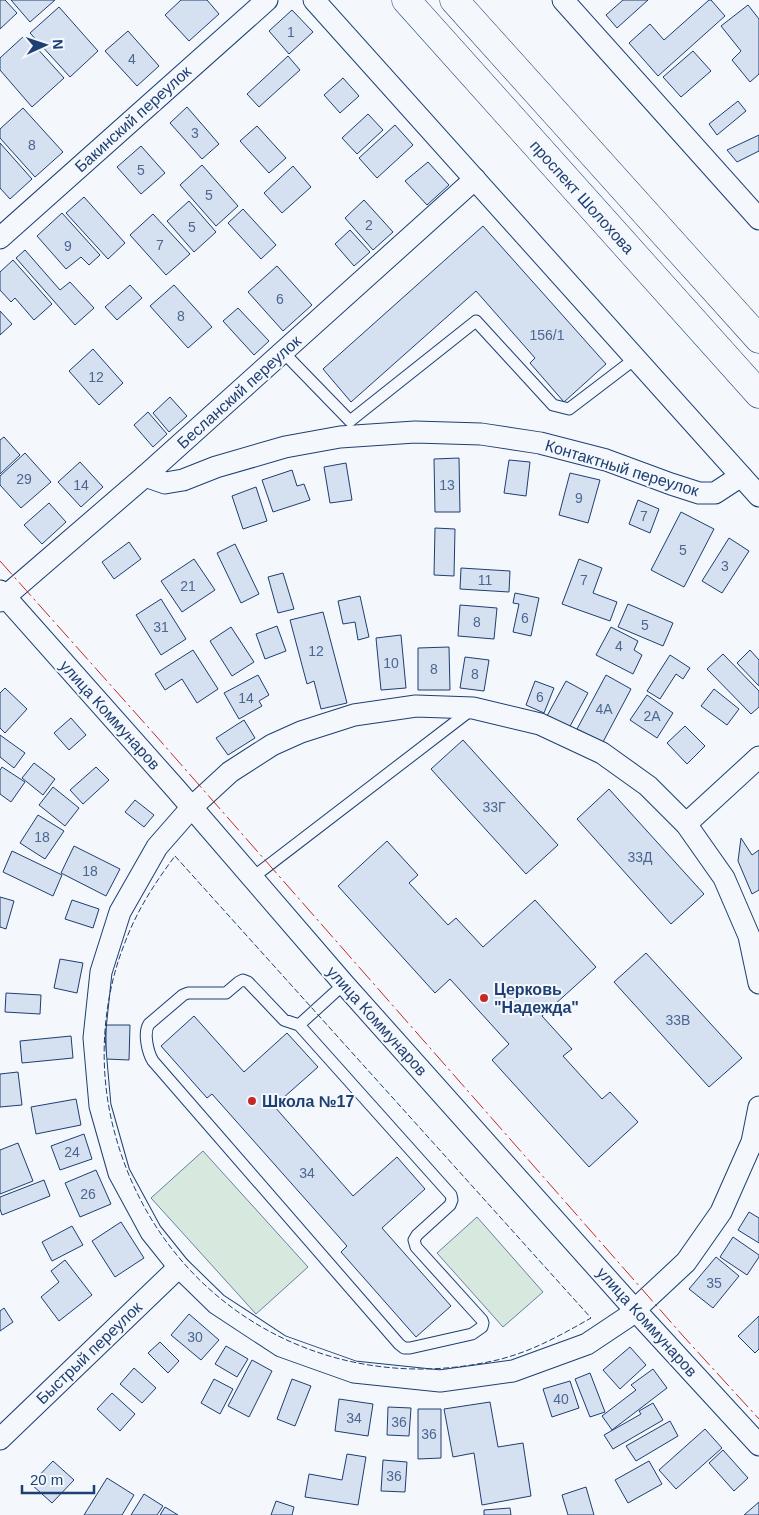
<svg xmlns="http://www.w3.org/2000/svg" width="759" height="1515" font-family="Helvetica,sans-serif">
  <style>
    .green { fill: #d7e8df; stroke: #687fa3 }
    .building { fill: #d5e0f0; stroke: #1d3f73 }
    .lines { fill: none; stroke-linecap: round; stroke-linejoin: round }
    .service-casing { stroke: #1d3f73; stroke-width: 13 }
    .minor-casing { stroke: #1d3f73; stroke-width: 23 }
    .primary-casing { stroke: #1d3f73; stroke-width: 29 }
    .service { stroke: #f4f7fb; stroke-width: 11 }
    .minor { stroke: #f4f7fb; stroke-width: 21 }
    .primary { stroke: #f4f7fb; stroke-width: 28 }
    .fence { stroke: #1d3f73; stroke-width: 1; stroke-dasharray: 6 2.5; stroke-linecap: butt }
    .power { stroke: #c62828; stroke-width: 1; stroke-dasharray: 18 4 2.5 4; stroke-linecap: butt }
    .poi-dot { fill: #c62828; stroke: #f4f7fb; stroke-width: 2 }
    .labels { text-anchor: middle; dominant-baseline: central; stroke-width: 4; stroke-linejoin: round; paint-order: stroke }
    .number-label { font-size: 14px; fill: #4b6792 }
    .street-label { font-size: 16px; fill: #1d3f73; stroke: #f4f7fb }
    .poi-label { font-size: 16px; font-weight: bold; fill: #1d3f73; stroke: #f4f7fb; text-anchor: start }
  </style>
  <rect width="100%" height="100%" fill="#f4f7fb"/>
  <g class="green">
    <polygon points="203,1151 308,1267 256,1314 151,1198"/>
    <polygon points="477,1217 543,1292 503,1327 437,1253"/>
  </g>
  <g class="building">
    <polygon points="0,0 5,0 17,13 0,29"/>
    <polygon points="11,0 55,0 30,22"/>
    <polygon points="181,0 207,0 219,14 189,41 165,15"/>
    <polygon points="623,0 648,0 617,28 606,15"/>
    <polygon points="709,0 711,0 725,16 658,76 629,43 650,24 664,40"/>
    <polygon points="748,5 759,19 759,74 750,82 732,60 741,51 721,26"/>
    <polygon points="59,7 98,51 70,77 30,33"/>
    <polygon points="292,10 313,32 289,54 269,31"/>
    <polygon points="128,31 159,66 137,86 105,51"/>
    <polygon points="25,35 64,78 32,107 0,70 0,58"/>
    <polygon points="693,51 711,71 681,97 663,77"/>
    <polygon points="288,56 300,70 259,107 247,94"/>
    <polygon points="343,78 359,96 340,113 324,95"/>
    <polygon points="738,101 746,111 717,135 709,124"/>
    <polygon points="187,107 219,144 202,159 170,123"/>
    <polygon points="23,108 63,152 35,177 0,138 0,129"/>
    <polygon points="368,114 383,130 357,154 342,138"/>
    <polygon points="395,125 413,145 377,178 359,158"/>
    <polygon points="257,126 286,158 269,173 240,141"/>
    <polygon points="759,135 759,151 737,162 727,150"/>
    <polygon points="0,143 32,179 10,199 0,188"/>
    <polygon points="141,146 165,173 141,194 117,167"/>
    <polygon points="428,162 449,185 427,205 405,181"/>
    <polygon points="202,165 238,206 216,226 180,185"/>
    <polygon points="293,166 311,187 282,213 264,193"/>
    <polygon points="84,197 125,243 108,259 66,213"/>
    <polygon points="364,200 393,232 373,250 345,218"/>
    <polygon points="189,201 216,232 194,252 167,221"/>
    <polygon points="243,209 276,245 261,259 228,223"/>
    <polygon points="62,213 100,255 89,265 81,257 66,269 37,236"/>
    <polygon points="153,214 190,254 166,275 130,235"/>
    <polygon points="483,226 606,364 564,402 530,363 535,358 476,291 351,402 323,369"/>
    <polygon points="350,230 370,252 354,266 335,244"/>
    <polygon points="25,250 60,290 70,282 94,308 75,325 16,258"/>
    <polygon points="13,260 52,304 34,320 15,298 11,302 0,290 0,272"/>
    <polygon points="277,266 312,305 283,331 248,292"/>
    <polygon points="130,285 142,298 117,320 105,307"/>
    <polygon points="174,285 212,327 188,348 150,306"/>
    <polygon points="238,308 269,341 254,355 223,321"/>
    <polygon points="0,311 12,324 0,335"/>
    <polygon points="93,349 123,383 99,405 69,371"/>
    <polygon points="170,397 187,416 169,432 153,413"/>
    <polygon points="148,412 167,434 153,447 134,425"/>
    <polygon points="4,437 20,455 0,474 0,440"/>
    <polygon points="25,453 51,482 21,508 0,485 0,476"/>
    <polygon points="459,458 460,512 435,512 434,459"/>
    <polygon points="509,460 530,462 526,496 504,493"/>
    <polygon points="80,462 103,487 81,507 58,482"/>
    <polygon points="346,463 352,500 330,503 324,467"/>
    <polygon points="292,470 297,486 304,484 310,500 273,512 262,480"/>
    <polygon points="570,473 600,480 588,523 559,515"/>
    <polygon points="256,487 267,521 243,529 232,496"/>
    <polygon points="638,500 659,509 650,533 629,524"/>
    <polygon points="49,503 66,522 42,544 24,525"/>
    <polygon points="681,512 714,529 684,587 651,570"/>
    <polygon points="435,528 455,529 454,576 434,575"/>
    <polygon points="729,538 749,551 722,593 702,581"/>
    <polygon points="129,542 141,559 114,579 102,562"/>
    <polygon points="235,544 259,594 241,603 217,553"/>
    <polygon points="194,559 215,590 182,612 161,581"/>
    <polygon points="579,559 602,568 593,593 617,602 610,621 562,604"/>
    <polygon points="461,568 510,571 509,592 460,589"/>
    <polygon points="283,573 294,609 278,613 268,577"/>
    <polygon points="515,593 539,598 531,636 513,632 519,604 513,603"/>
    <polygon points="360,596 369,637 358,640 355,622 343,624 338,601"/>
    <polygon points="161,599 186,639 161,655 136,615"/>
    <polygon points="628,604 673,623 663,646 618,627"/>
    <polygon points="460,605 497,608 494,639 458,636"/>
    <polygon points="323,612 347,703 321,709 314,681 307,684 290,620"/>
    <polygon points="277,626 286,651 265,659 256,634"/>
    <polygon points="231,627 254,662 232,676 210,641"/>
    <polygon points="611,627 638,641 634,650 642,655 633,674 596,655"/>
    <polygon points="401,635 406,688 381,690 376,638"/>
    <polygon points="449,647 450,690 418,690 418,648"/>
    <polygon points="193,650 218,689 197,703 182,679 165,690 155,674"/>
    <polygon points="750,650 759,660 759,686 737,663"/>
    <polygon points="723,654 759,691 759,707 751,714 707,669"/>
    <polygon points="670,655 690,668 683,679 676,674 660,699 647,691"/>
    <polygon points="465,657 489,660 484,691 460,688"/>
    <polygon points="258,675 269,695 259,701 262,706 239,719 224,693"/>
    <polygon points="606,675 631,689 603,742 577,729"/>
    <polygon points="535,681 554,688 544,713 526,705"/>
    <polygon points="566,681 588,693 569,728 547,716"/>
    <polygon points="5,688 27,709 5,733 0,728 0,693"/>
    <polygon points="714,689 739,709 727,725 701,706"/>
    <polygon points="647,695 673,713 657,738 630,720"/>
    <polygon points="71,718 86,735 69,750 54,733"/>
    <polygon points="244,720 255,738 228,755 216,738"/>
    <polygon points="685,726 705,746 687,764 667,743"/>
    <polygon points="0,735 25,753 14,768 0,757"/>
    <polygon points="463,740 558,845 526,874 431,769"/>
    <polygon points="34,763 55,779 43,795 22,778"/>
    <polygon points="2,767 25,782 11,802 0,794 0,770"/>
    <polygon points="96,767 109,780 83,804 70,790"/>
    <polygon points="53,787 79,808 65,826 39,805"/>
    <polygon points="609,789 704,894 671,924 577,819"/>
    <polygon points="135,800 154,815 144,827 125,812"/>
    <polygon points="38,815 64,831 45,859 20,843"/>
    <polygon points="741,838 752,855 759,850 759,890 752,894 738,861"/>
    <polygon points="387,841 418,875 409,883 448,925 456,918 483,947 535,900 596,967 542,1016 572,1049 563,1056 602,1099 610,1092 638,1122 589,1167 492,1060 509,1044 450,979 435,993 338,886"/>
    <polygon points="74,846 120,869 106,896 61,873"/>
    <polygon points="12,851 62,875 53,896 3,872"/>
    <polygon points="0,897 14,901 6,929 0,927"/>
    <polygon points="72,900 99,909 93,928 65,919"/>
    <polygon points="646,953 742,1058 709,1087 614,982"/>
    <polygon points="60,959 83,963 77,993 54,988"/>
    <polygon points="6,993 41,995 40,1014 5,1012"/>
    <polygon points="194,1016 244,1072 287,1033 318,1067 274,1106 353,1196 397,1157 425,1189 382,1228 451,1306 416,1337 341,1252 347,1246 212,1094 207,1098 161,1046"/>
    <polygon points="106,1025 130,1025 129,1060 106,1059"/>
    <polygon points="71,1036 73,1058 22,1063 20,1041"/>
    <polygon points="18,1072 22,1105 0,1107 0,1074"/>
    <polygon points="76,1099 81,1125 36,1134 31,1107"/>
    <polygon points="84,1134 92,1159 60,1170 51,1146"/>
    <polygon points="18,1143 33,1181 0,1194 0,1150"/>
    <polygon points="96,1170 111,1204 80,1217 65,1183"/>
    <polygon points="44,1180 50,1196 2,1215 0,1209 0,1197"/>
    <polygon points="749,1212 759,1218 759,1243 738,1230"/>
    <polygon points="121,1222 144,1258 115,1277 92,1241"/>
    <polygon points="72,1226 83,1245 52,1261 42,1242"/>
    <polygon points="733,1237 759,1255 759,1257 747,1275 720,1257"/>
    <polygon points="716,1257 739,1276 713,1308 689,1289"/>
    <polygon points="65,1260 92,1295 59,1321 41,1297 59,1282 51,1271"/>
    <polygon points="4,1308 13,1322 0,1331 0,1311"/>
    <polygon points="189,1314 219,1340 201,1360 171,1335"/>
    <polygon points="759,1316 759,1349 755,1353 738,1336"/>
    <polygon points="160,1342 179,1361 168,1373 148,1353"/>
    <polygon points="226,1346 248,1359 237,1377 215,1364"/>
    <polygon points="630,1347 646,1365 620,1389 603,1370"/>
    <polygon points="252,1360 272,1371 249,1417 228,1406"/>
    <polygon points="134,1368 156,1388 142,1403 120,1384"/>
    <polygon points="653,1369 667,1388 612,1430 602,1416 636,1390 631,1385"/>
    <polygon points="590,1373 605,1412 590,1417 575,1379"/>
    <polygon points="214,1379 233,1389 220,1414 201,1403"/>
    <polygon points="292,1379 311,1386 295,1426 277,1419"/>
    <polygon points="570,1381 579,1408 552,1417 543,1389"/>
    <polygon points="112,1393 135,1414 120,1431 97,1409"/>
    <polygon points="339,1399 373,1404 368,1436 335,1431"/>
    <polygon points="490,1402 498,1447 523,1443 531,1496 482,1505 474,1453 453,1457 444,1409"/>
    <polygon points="653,1403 663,1420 613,1449 604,1435 641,1414 639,1411"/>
    <polygon points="388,1407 411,1408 409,1436 387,1435"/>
    <polygon points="418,1409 441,1409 441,1458 418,1459"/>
    <polygon points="670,1421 678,1436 636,1461 626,1446"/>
    <polygon points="705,1429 722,1448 676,1489 659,1470"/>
    <polygon points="723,1450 748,1478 734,1491 709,1463"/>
    <polygon points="347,1454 366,1457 358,1505 305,1497 309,1474 342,1480"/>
    <polygon points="383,1460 407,1462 405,1492 381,1491"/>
    <polygon points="53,1461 74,1480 52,1503 31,1484"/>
    <polygon points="649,1461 662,1484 628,1503 615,1480"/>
    <polygon points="107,1478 134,1495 122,1515 84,1515"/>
    <polygon points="586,1487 594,1515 568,1515 562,1495"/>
    <polygon points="144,1494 163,1506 157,1515 131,1515"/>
    <polygon points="276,1501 294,1507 292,1515 271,1515"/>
    <polygon points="759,1502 759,1515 744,1515"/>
    <polygon points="165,1507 178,1515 160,1515"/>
    <polygon points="510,1508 511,1515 484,1515 484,1510"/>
  </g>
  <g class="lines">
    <defs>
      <g id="service">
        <polyline points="283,352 350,421 476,321 553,405 569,409 636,358"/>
        <polyline points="252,878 471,710"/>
        <path d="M299,1025l-15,-5 -36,-38 -5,-2 -4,2 -13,11h-38l-5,2 -34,29c-6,9 -1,29 4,37l246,283 5,4h6l62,-14 10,-7 1,-4 -1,-3 -66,-73 -2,-7 3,-5 33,-30 2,-5 -1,-5 -152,-170 45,-41"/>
      </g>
      <g id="minor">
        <polyline points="314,0 759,496"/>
        <polyline points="563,0 759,219"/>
        <polyline points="0,238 267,0"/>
        <polyline points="145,476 165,483 183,480 216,467 285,447 340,437 415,432 481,434 540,443 606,460 671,484 699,493 715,493 741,476"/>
        <polyline points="0,591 175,788 344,984 635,1310 759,1445"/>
        <polyline points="0,601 145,476 475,179"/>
        <polyline points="686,824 759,757"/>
        <polyline points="759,983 749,936 724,878 686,824 648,786 602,753 540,724 473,708 416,706 354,715 301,732 272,745 230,772 192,807 157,847 120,912 101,972 94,1038 100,1106 119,1173 151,1232 179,1267 217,1304 281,1346 354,1372 440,1381 513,1371 587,1344 626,1318 686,1262 721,1212 752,1142 759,1107"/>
        <polyline points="0,1439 179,1267"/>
      </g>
      <g id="primary">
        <polyline points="406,0 759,394"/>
        <polyline points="454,0 759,339"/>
      </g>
    </defs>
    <use href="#service" class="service-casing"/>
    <use href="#minor" class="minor-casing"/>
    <use href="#primary" class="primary-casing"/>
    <use href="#service" class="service"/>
    <use href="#minor" class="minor"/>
    <use href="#primary" class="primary"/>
    <path class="fence" d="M175,856l416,462c-30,17 -60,34 -94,42 -170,40 -336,-56 -382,-226 -17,-61 -14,-130 9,-189 12,-33 30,-61 51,-89z"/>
    <polyline class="power" points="0,561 156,736 684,1337 759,1419"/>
  </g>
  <g class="poi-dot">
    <circle cx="484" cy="998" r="5"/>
    <circle cx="252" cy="1101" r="5"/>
  </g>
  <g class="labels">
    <g class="number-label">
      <text x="291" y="32">1</text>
      <text x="132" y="59">4</text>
      <text x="195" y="133">3</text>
      <text x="32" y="145">8</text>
      <text x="141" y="170">5</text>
      <text x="209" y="195">5</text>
      <text x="369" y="225">2</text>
      <text x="192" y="227">5</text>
      <text x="160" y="245">7</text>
      <text x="68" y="246">9</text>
      <text x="280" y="299">6</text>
      <text x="181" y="316">8</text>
      <text x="547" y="335">156/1</text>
      <text x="96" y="377">12</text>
      <text x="24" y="479">29</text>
      <text x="81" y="485">14</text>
      <text x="447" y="485">13</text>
      <text x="579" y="498">9</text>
      <text x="644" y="516">7</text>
      <text x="683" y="550">5</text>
      <text x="725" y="566">3</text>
      <text x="485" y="580">11</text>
      <text x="584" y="580">7</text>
      <text x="188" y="586">21</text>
      <text x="525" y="618">6</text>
      <text x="477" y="622">8</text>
      <text x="645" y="625">5</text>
      <text x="161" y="627">31</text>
      <text x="619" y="646">4</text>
      <text x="316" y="651">12</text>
      <text x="391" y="663">10</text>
      <text x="434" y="669">8</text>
      <text x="475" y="674">8</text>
      <text x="540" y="697">6</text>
      <text x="246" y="698">14</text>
      <text x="604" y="709">4А</text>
      <text x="652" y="716">2А</text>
      <text x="494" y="807">33Г</text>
      <text x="42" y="837">18</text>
      <text x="640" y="857">33Д</text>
      <text x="90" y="871">18</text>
      <text x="678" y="1020">33В</text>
      <text x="72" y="1152">24</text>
      <text x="307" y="1173">34</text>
      <text x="88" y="1194">26</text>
      <text x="714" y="1283">35</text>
      <text x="195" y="1337">30</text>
      <text x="561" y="1399">40</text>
      <text x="354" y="1418">34</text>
      <text x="399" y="1422">36</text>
      <text x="429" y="1434">36</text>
      <text x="394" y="1476">36</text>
    </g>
    <g class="street-label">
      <text transform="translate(133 119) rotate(-42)">Бакинский переулок</text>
      <text transform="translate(582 197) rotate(48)">проспект Шолохова</text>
      <text transform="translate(239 392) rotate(-42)">Бесланский переулок</text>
      <text transform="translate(622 468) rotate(17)">Контактный переулок</text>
      <text transform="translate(110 715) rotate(48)">улица Коммунаров</text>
      <text transform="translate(377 1021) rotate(48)">улица Коммунаров</text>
      <text transform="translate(647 1322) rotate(48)">улица Коммунаров</text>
      <text transform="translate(89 1353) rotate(-44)">Быстрый переулок</text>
    </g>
    <g class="poi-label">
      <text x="494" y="989">Церковь<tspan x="494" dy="18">"Надежда"</tspan></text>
      <text x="262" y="1101">Школа №17</text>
    </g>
  </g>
  <g transform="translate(45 45) rotate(87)" stroke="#f4f7fb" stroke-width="4" paint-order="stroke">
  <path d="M0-4L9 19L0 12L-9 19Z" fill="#1d3f73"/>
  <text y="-8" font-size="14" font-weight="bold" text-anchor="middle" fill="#1d3f73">N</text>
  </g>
  <path d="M22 1485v8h72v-8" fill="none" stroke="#1d3f73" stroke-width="2.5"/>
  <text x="30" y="1485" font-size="15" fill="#1d3f73" stroke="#f4f7fb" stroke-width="4" paint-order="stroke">20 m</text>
</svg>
